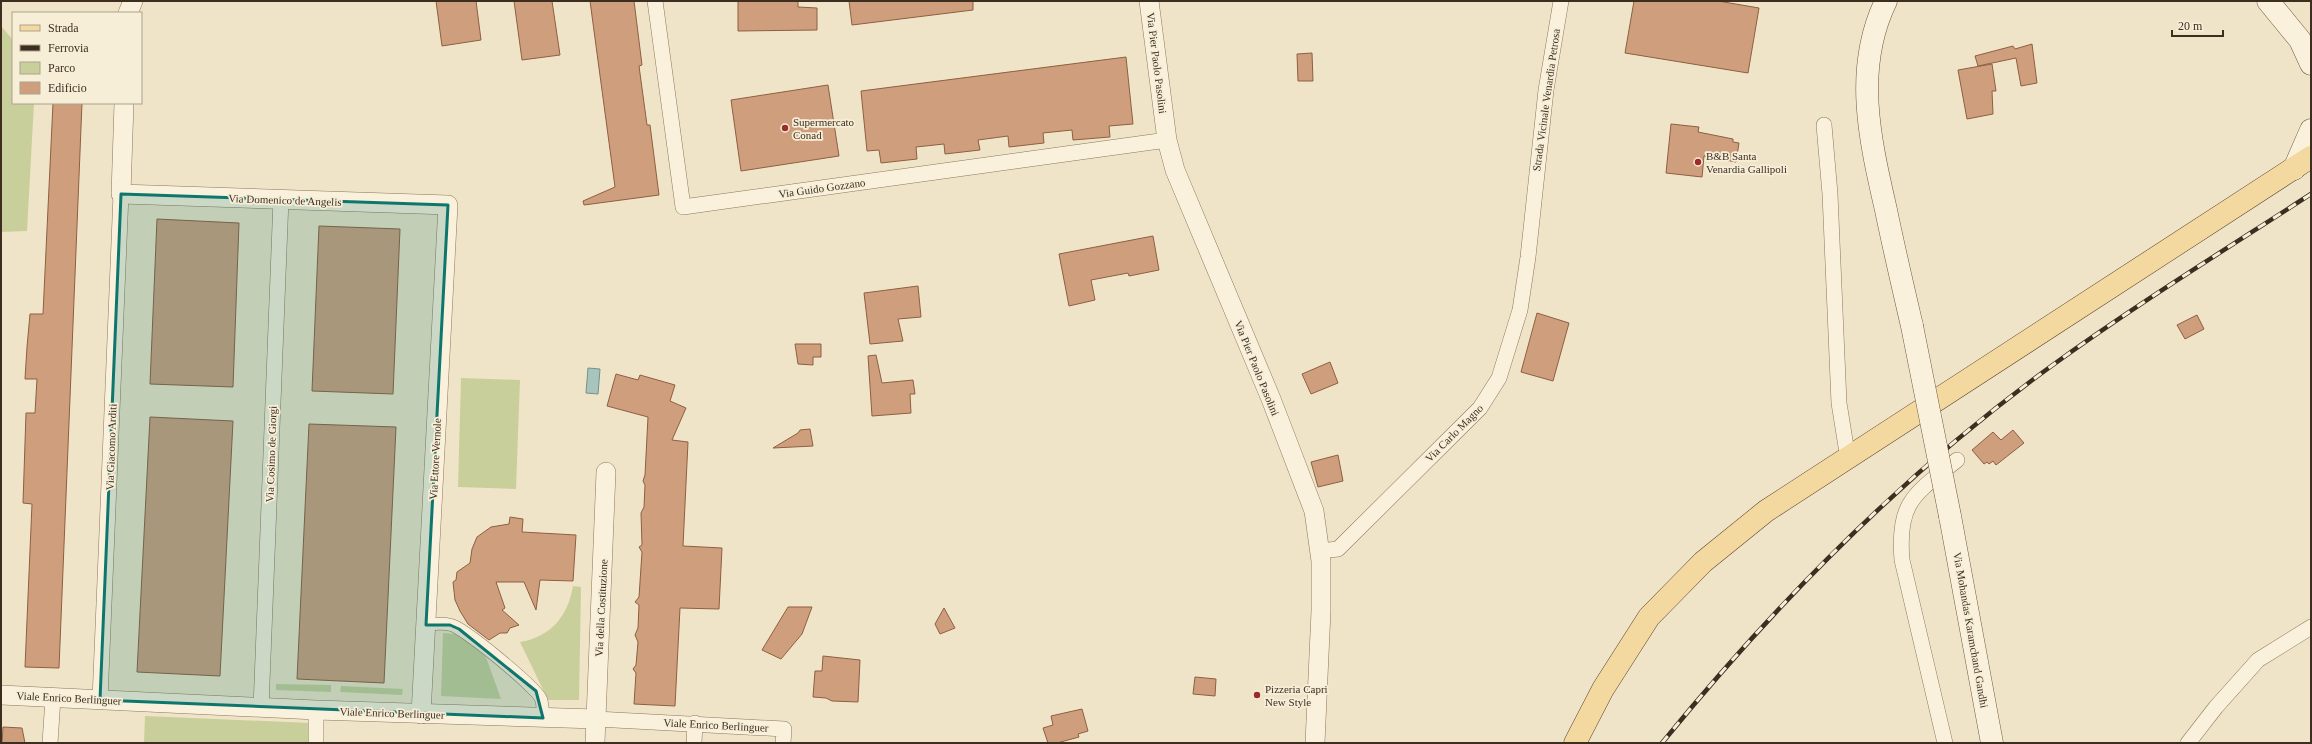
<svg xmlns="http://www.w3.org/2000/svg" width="2312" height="744" font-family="'Times New Roman',serif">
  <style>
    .green { fill: #c9cf9b }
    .water { fill: #a9c4bc; stroke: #6f938a }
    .building { fill: #cf9f7d; stroke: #8d5f41 }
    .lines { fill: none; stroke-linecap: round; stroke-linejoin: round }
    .pedestrian-casing { stroke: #8d765c; stroke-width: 13 }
    .minor-casing { stroke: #8d765c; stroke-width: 16 }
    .tertiary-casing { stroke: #8d765c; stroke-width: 20 }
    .secondary-casing { stroke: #6f573f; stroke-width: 23 }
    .primary-casing { stroke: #5b4430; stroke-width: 23 }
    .pedestrian { stroke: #faf1dc; stroke-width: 12 }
    .minor { stroke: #faf1dc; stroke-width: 15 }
    .tertiary { stroke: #faf1dc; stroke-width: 19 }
    .secondary { stroke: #faf1dc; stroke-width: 22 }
    .primary { stroke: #f3d9a0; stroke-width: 22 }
    .rail-casing { stroke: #3d2e20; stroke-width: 4.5 }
    .rail { stroke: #f7eed8; stroke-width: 3; stroke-dasharray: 9; stroke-linecap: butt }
    .secondary-bridge-casing { stroke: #6f573f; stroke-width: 23; stroke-linecap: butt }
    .secondary-bridge { stroke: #faf1dc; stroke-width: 22 }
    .marked { fill: #0f766e; fill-opacity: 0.2; stroke: #0f766e; stroke-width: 3; stroke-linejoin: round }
    .poi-dot { fill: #9e2a2b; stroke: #f7eed8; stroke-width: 1.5 }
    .labels { text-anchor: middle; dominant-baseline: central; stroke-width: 3.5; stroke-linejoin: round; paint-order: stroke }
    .street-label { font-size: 11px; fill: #3d2e20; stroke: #f7eed8 }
    .poi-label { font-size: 11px; fill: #3d2e20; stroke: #f7eed8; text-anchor: start }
  </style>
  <rect width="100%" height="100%" fill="#f0e4c8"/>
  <g class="green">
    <polygon points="1,26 13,40 13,103 34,103 27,231 1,232"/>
    <polygon points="461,378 520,380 516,489 458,487"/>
    <path d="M573,586l8,1 -2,113h-31l-28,-58c31,-5 48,-26 53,-56z"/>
    <polygon points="443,633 456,634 481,651 486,657 501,699 441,696"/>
    <polygon points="276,684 331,685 331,692 276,690"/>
    <polygon points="341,686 403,689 402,695 340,692"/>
    <polygon points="145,716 310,723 310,743 144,743"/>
  </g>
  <polygon class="water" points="588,368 600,369 598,394 586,393"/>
  <g class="building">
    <polygon points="436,1 476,1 481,40 442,46"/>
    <polygon points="514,1 552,1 560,55 522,60"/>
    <polygon points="590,1 634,1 642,65 639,66 647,125 650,125 659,195 584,205 583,201 615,187"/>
    <polygon points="738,1 798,1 798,7 817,8 817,30 738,31"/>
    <polygon points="849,1 973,1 973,10 852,25"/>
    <polygon points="1634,1 1718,1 1759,8 1748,73 1625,53"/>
    <polygon points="2032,44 2037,83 2021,86 2016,58 1978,66 1975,56 2013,46 2015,49"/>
    <polygon points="1312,53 1313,81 1298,81 1297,54"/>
    <polygon points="1126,57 1133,124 1109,126 1110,137 1073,140 1072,130 1043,133 1044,143 1009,147 1008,136 978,140 980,150 945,154 944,144 916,147 917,159 881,163 879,150 867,151 861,91"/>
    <polygon points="1992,64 1996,91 1992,91 1993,114 1967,119 1958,70"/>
    <polygon points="828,85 839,156 741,171 731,100"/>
    <polygon points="53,103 82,103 59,668 25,667 32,504 23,503 26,413 35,413 37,379 25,379 27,347 30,314 43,314"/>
    <polygon points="1671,124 1699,127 1698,132 1733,139 1733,142 1739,143 1736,162 1704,156 1702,177 1666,173"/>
    <polygon points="157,219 239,223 233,387 150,384"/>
    <polygon points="319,226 400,229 393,394 312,391"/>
    <polygon points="1153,236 1159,270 1129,276 1128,273 1091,280 1095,300 1069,306 1059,254"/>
    <polygon points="918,286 921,317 898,319 903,341 870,344 864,293"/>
    <polygon points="1537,313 1569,323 1553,381 1521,372"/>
    <polygon points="2197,315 2204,329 2185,339 2177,325"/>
    <polygon points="795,344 821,344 821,357 813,357 813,365 798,364"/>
    <polygon points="876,355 882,383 913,380 915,394 910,394 911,413 872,416 868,356"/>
    <polygon points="1330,362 1338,383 1311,394 1302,374"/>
    <polygon points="616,374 638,380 640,375 675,385 670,401 686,408 672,440 688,442 683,546 722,548 719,609 680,608 675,706 634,704 636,673 633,669 636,665 638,642 635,635 638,628 639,605 635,602 639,597 642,552 639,547 642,545 641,513 644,507 645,485 643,481 645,475 648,417 607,406"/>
    <polygon points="150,417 233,421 220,676 137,672"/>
    <polygon points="309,424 396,427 384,683 297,679"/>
    <polygon points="810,429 813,446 773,448 798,433 800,430"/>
    <polygon points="2013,430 2024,443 1996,465 1993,461 1989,464 1987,462 1984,464 1972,450 1993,432 2001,440"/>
    <polygon points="1338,455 1343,481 1318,487 1311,462"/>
    <polygon points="510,517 523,519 522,532 576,535 573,581 540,580 536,610 524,582 496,582 505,608 502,610 519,625 510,628 507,633 500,633 489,640 468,624 460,611 455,600 453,582 456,580 457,572 470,563 472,549 477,537 491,527 509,524"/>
    <polygon points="788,607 812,607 802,634 781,659 762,650"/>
    <polygon points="944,608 955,628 940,634 935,624"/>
    <polygon points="823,656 860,660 858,702 832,701 826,698 813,697 815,671 822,671"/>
    <polygon points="1195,677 1216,679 1215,696 1193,694"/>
    <polygon points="1082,709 1088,731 1078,734 1079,737 1057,743 1048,743 1043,728 1053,725 1051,716"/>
    <polygon points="3,727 22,728 25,743 2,743"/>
  </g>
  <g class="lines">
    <defs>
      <path id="pedestrian" d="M426,625c7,-1 17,-2 25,0 12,2 86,63 90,74 2,6 2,13 2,19"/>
      <g id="minor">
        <polyline points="655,1 683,207 1167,140"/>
        <polyline points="1824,125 1830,194 1839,403 1848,459"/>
        <polyline points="1320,551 1338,549 1480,408 1499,378 1520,310 1528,257 1546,90 1561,1"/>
        <polyline points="100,700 121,194"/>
        <polyline points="261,708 281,199"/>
        <polyline points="316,710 316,743"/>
        <polyline points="596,719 784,729 783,743"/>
        <polyline points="50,743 53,698"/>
        <polyline points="694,743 695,723"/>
        <path d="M1945,743l-43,-183c-5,-59 13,-66 55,-100"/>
        <polyline points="2188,743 2216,707 2258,660 2311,627"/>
      </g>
      <g id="tertiary">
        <polyline points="1149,1 1167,140 1175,170 1271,399 1314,511 1321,561 1321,611 1315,743"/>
        <polyline points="128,13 133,1"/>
        <polyline points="124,103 121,194 448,205 421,714"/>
        <polyline points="1,695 316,710 596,719"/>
        <polyline points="595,743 606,472"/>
      </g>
      <g id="secondary">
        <path d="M1886,1c-33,68 -16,139 0,209 8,39 17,77 26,116"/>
        <polyline points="2268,1 2300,40 2311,64"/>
        <polyline points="2294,169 2311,130"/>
        <polyline points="1950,516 1992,743"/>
      </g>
      <polyline id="primary" points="1575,743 1603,689 1649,617 1703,562 1766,511 2311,157"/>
    </defs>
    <use href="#pedestrian" class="pedestrian-casing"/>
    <use href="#minor" class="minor-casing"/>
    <use href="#tertiary" class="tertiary-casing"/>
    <use href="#secondary" class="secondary-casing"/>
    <use href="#primary" class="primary-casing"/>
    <use href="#pedestrian" class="pedestrian"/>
    <use href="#minor" class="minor"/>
    <use href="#tertiary" class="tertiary"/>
    <use href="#secondary" class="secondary"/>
    <use href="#primary" class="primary"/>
    <defs>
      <path id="rail" d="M1662,743c114,-140 241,-269 388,-376 84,-61 173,-116 261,-173"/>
    </defs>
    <use href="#rail" class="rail-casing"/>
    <use href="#rail" class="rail"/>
    <defs>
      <polyline id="secondary-bridge" points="1912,326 1950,516"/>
    </defs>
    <use href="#secondary-bridge" class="secondary-bridge-casing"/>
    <use href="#secondary-bridge" class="secondary-bridge"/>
  </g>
  <path class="marked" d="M121,194l327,11 -22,420h24l9,4 77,62 7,27 -443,-18z"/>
  <g class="poi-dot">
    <circle cx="785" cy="128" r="4"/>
    <circle cx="1698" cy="162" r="4"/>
    <circle cx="1257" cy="695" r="4"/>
  </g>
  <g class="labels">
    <g class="street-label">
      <text transform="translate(1157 63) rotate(83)">Via Pier Paolo Pasolini</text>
      <text transform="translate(1546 100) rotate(-82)">Strada Vicinale Venardia Petrosa</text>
      <text transform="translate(822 188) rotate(-8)">Via Guido Gozzano</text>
      <text transform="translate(285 200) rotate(2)">Via Domenico de Angelis</text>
      <text transform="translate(1257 368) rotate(68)">Via Pier Paolo Pasolini</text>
      <text transform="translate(1454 433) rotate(-45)">Via Carlo Magno</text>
      <text transform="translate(111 447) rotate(-88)">Via Giacomo Arditi</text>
      <text transform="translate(271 454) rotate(-88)">Via Cosimo de Giorgi</text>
      <text transform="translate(435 459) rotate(-87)">Via Ettore Vernole</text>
      <text transform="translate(601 608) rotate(-87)">Via della Costituzione</text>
      <text transform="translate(1971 630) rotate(80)">Via Mohandas Karamchand Gandhi</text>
      <text transform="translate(69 698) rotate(3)">Viale Enrico Berlinguer</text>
      <text transform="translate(392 713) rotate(2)">Viale Enrico Berlinguer</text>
      <text transform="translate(716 725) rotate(3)">Viale Enrico Berlinguer</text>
    </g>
    <g class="poi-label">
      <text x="793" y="122">Supermercato<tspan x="793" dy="13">Conad</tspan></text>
      <text x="1706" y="156">B&amp;B Santa<tspan x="1706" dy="13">Venardia Gallipoli</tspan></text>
      <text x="1265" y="689">Pizzeria Capri<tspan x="1265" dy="13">New Style</tspan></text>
    </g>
  </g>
  <rect width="2312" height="744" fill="none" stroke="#3d2e20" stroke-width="4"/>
  <rect x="12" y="12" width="130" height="92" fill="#f7eed8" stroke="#ada18e"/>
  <rect x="20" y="25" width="20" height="6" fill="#f3d9a0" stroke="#ada18e"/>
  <text x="48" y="32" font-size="12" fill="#3d2e20">Strada</text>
  <rect x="20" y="45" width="20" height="6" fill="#3d2e20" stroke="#ada18e"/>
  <text x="48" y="52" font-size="12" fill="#3d2e20">Ferrovia</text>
  <rect x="20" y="62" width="20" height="12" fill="#c9cf9b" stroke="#ada18e"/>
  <text x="48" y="72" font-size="12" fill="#3d2e20">Parco</text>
  <rect x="20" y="82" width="20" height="12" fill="#cf9f7d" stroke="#ada18e"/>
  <text x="48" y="92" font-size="12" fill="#3d2e20">Edificio</text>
  <path d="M2172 30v6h51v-6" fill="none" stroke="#3d2e20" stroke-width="2"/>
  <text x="2178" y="30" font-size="12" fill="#3d2e20" stroke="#f7eed8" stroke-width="3" paint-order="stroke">20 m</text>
</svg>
